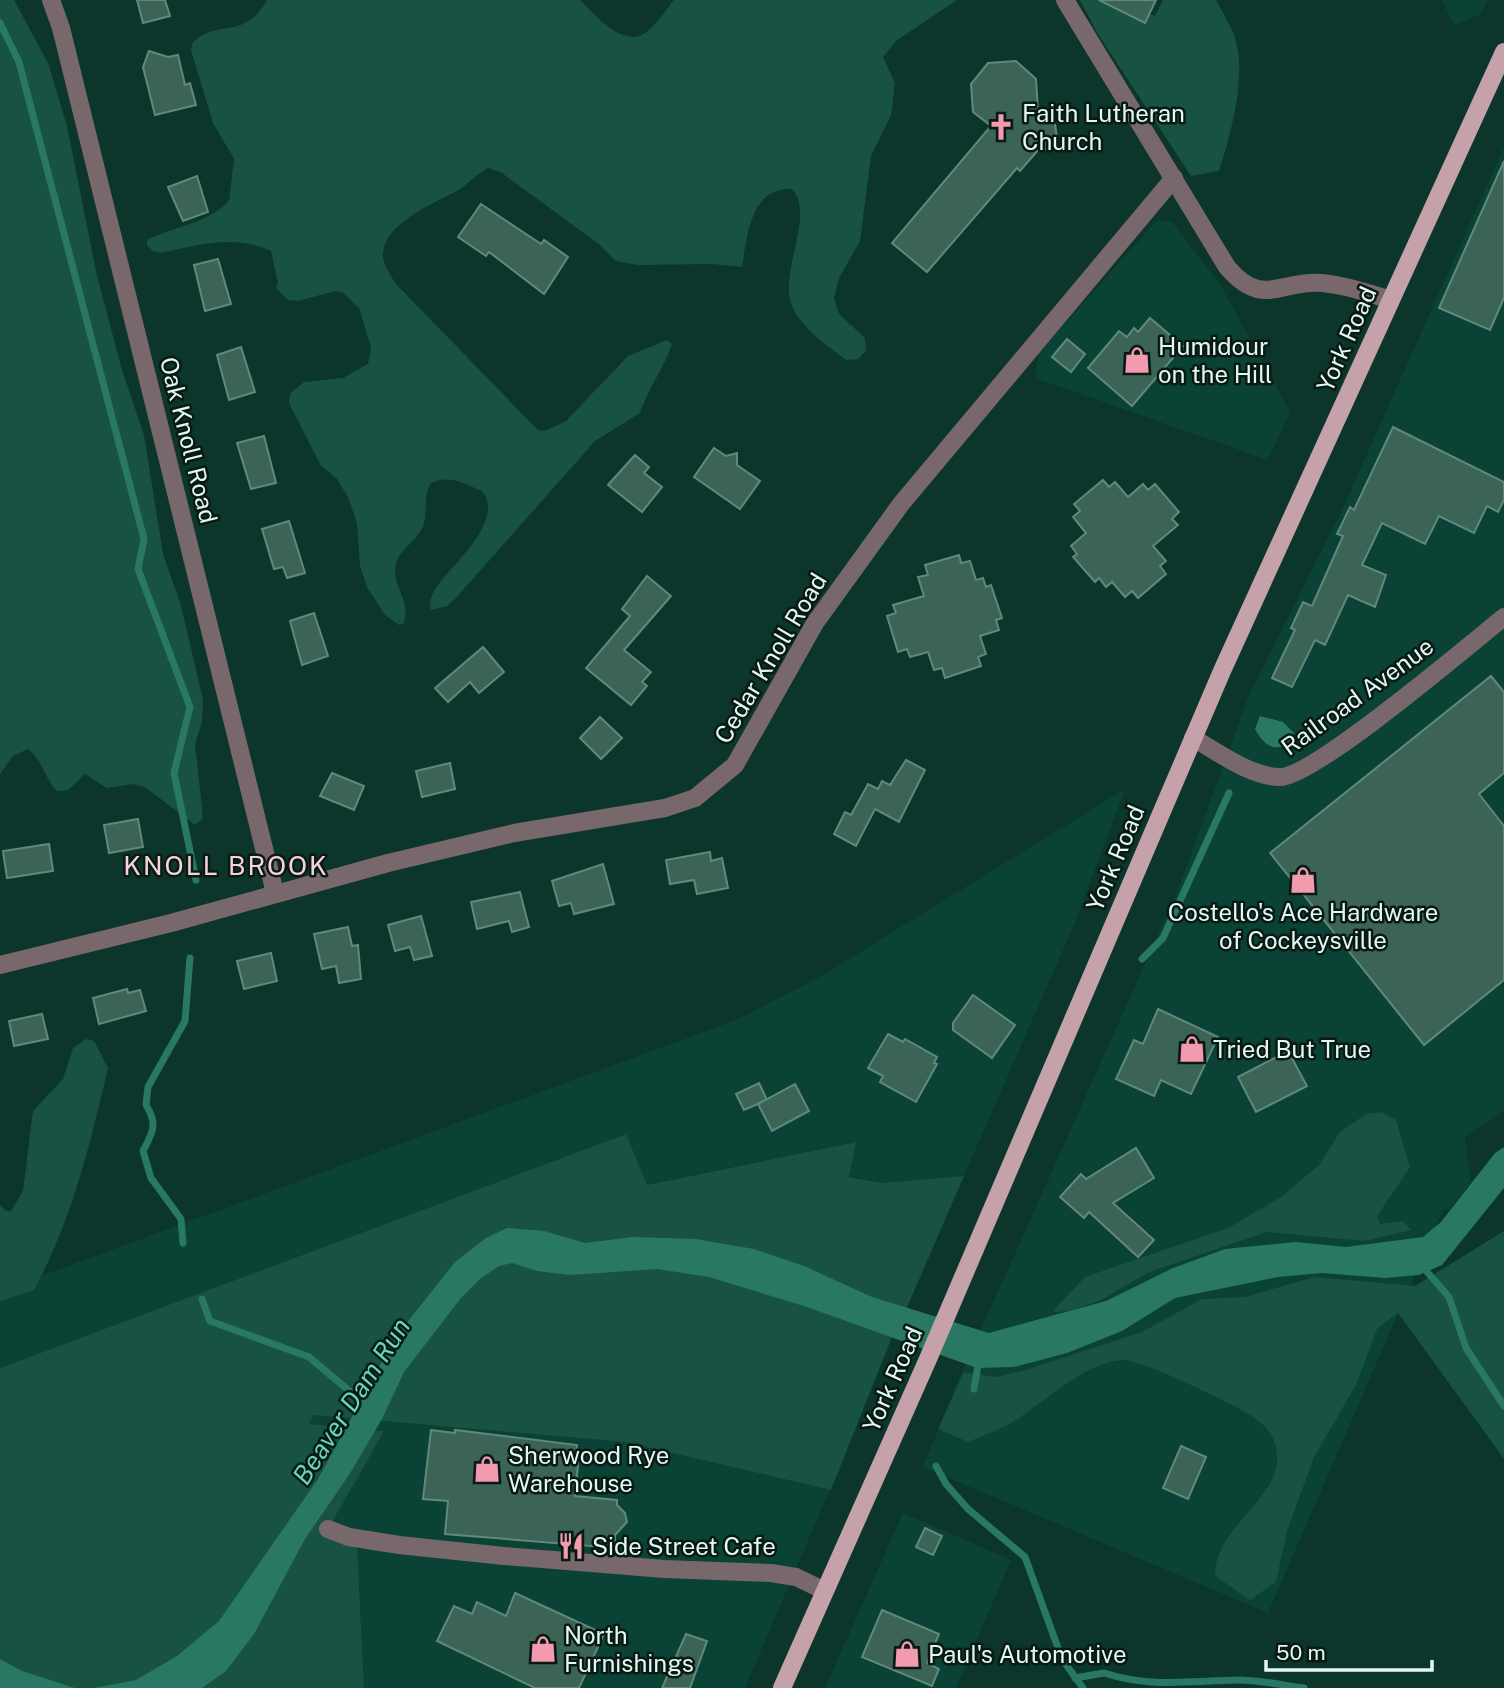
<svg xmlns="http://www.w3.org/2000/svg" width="1504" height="1688" font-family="'Public Sans',sans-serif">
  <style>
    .built { fill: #0a4235 }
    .green { fill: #185242 }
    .water { fill: #297863 }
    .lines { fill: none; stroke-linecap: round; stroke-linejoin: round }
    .stream { stroke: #297863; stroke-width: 7 }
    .building { fill: #3b6356; stroke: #60897b; stroke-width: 2 }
    .minor { stroke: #79686b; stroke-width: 18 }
    .major { stroke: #c5a2a9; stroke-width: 18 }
    .labels { text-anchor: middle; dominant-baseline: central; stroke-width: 5; stroke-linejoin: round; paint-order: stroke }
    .poi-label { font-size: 24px; fill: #e2f8f0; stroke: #091914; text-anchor: start }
    .street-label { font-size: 24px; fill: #e2f8f0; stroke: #091914 }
    .neighbourhood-label { font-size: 26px; letter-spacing: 2px; fill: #f6d3da; stroke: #091914 }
    .water-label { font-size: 26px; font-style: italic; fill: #66d6b6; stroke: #091914 }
  </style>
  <rect width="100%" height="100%" fill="#0c362b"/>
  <g class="built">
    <polygon points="1442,0 1488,0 1481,14 1454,25"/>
    <polygon points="1504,147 1504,1111 1465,1137 1471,1182 1450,1209 1443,1210 1268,1613 923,1467 961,1374 1175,897 1250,693 1342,510"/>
    <polygon points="1156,221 1172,222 1221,286 1290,412 1268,460 1035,378 1039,353"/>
    <polygon points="1125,789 1077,918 964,1176 882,1183 848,1176 855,1142 646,1185 625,1134 0,1368 0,1291 736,1020 818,978"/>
    <polygon points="314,1415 632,1442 831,1487 745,1688 364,1688 357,1546 330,1527 383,1430 308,1424"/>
    <polygon points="903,1513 1011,1560 956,1688 825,1688"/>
  </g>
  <g class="green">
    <path d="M0,0h14l34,63 19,63 30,150 25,94 22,65 19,119 18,51 22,95 -1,22 -7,22 8,74 -8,7 -50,-38 -11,-3 -27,4 -22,-14 -17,16 -11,1c-12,-12 -16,-33 -29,-42l-15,7 -13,18z"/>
    <path d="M267,0h313c15,15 46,52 69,30 9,-8 17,-20 25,-30h283l-61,41 -13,16 12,26 -4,32 -20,41 -11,85 -21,37 -5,20 5,16 26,24 1,13 -8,8 -12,1c-18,-14 -46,-33 -54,-54 -14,-33 24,-91 0,-117 -42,-2 -45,48 -50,78l-30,-3 -75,1 -21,-4 -16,-16 -98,-72 -14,-5c-11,6 -20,16 -31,23 -22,12 -72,31 -74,63 -1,10 8,22 13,30l142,146 7,1 21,-10 62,-65 39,-16 5,4c-8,25 -24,44 -32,69l-45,28 -140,158 -8,7 -16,4 -1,-10 5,-11c16,-24 71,-68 47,-98 -17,-7 -32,-17 -51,-8 -10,15 -1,33 -10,47 -8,14 -26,23 -26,41 0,18 16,32 9,52l-5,2 -14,-10 -18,-28 -7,-21 -3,-43 -9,-26 -11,-18 -16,-13 -32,-63 1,-9 14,-12 39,-4 25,-14 3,-17 -12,-39 -16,-15 -8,-2 -37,10 -10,-1 -12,-12 2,-5 -7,-32c-36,-17 -73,-6 -110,2l-8,-2 -6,-6v-5c27,-14 60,-16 82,-39l5,-42 -21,-36 -22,-73 2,-8c27,-24 51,-1 74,-42z"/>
    <path d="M1080,0h31l44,16 8,-16h53c6,11 13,23 18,35 14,37 -3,99 -15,136l-28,5 -93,-142z"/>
    <path d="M86,1039l8,2 14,27c-18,77 -36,152 -74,222l-34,11v-96l6,6h5l12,-20 10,-80 30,-32 10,-31z"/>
    <polygon points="1382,1112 1396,1120 1410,1167 1377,1216 1380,1224 1403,1221 1411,1230 1364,1241 1267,1232 1149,1272 1099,1301 1069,1311 1052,1312 1085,1277 1228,1228 1281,1197 1319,1165 1340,1132 1366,1114"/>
    <polygon points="626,1134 647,1185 856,1142 849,1177 882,1183 964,1176 905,1312 871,1329 892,1337 831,1490 626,1442 314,1415 309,1424 384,1431 330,1526 352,1529 357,1546 364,1688 0,1688 0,1368"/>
    <path d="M1504,1231v228l-106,-146 -21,16 -21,56 -42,72 -27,74 -11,51 -26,18 -35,-24c-1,-47 60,-75 62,-115 1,-33 -21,-43 -47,-57 -20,-10 -89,-45 -108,-44 -38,3 -75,40 -106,60 -14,9 -32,15 -48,22l-30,-13 26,-57 32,5 30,-7 116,-38 60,-33 43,-2 69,-20 101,9z"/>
  </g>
  <g class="water">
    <path d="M1260,716l23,6 11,11v10c-20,9 -29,4 -39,-14z"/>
    <polygon points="1504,1147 1504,1188 1442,1265 1419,1275 1385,1278 1322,1273 1278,1277 1175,1298 1122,1331 1067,1353 1014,1367 977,1368 807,1307 709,1277 657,1269 570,1275 537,1271 512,1263 499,1266 480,1279 461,1298 404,1372 382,1419 349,1475 305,1539 254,1634 226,1671 202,1688 94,1688 136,1680 177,1656 219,1621 318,1479 394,1339 455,1262 486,1238 507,1228 544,1231 585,1243 633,1237 696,1239 754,1249 804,1266 872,1297 989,1333 1106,1301 1173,1268 1225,1249 1295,1242 1346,1247 1423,1237 1441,1222 1495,1153"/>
    <polygon points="0,1659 22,1671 75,1688 0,1688"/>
  </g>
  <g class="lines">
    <g class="stream">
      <polyline points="0,23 19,62 144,539 138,569 190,707 174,773 196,880"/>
      <polyline points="1142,959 1163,938 1229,793"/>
      <path d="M183,1243l-2,-24 -30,-41 -8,-27c10,-19 15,-27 3,-46l2,-18 37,-66 5,-63"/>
      <polyline points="1422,1266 1449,1297 1466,1348 1504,1406"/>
      <polyline points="202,1299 210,1321 309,1357 365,1404"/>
      <polyline points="974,1389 979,1359"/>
      <polyline points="936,1466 946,1484 968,1509 1025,1557 1062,1659 1083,1688"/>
      <path d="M1075,1678l29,-5c46,15 85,8 134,7 21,0 44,5 66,8"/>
    </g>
  </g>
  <g class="building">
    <polygon points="137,0 165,0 170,16 143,23"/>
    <polygon points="1099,0 1156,0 1145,23"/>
    <polygon points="149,51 168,57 178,55 185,85 190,83 196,105 155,115 143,67"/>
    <polygon points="1016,61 1036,79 1038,110 1055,124 1057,138 1047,149 1039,149 1020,171 1017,168 927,272 892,243 991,126 973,112 971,84 988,63"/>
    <polygon points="1504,161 1504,298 1490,330 1439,308"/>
    <polygon points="197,176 208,212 183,221 168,187"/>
    <polygon points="481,204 541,244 544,240 568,257 544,294 489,252 486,256 458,237"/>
    <polygon points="218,259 231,304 205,311 194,265"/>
    <polygon points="1150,318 1183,346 1132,406 1088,368 1119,331 1127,337 1134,328 1138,332"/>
    <polygon points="1067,339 1085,354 1071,372 1052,357"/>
    <polygon points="241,347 255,392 229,400 217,355"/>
    <polygon points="1393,427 1504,482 1504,500 1498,512 1487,506 1474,533 1439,516 1425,544 1382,523 1362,565 1386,575 1375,607 1348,595 1325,645 1315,640 1292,687 1272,678 1295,630 1291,628 1303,602 1312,606 1343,536 1337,534 1350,507 1354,510"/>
    <polygon points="264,436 276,483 251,489 237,443"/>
    <polygon points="714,448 726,456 737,453 737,465 760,481 740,509 694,477"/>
    <polygon points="635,455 649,467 644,473 662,487 642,512 608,485"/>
    <polygon points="1103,480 1109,487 1115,482 1128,497 1143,484 1148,490 1155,484 1179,512 1172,519 1178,525 1153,546 1166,561 1160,566 1166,574 1138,598 1132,591 1125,597 1112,582 1106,587 1099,578 1095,582 1073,557 1077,554 1071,546 1086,533 1073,517 1080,511 1074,504"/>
    <polygon points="289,521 305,573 287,578 283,567 274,569 262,529"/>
    <polygon points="959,555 961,563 970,561 976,580 983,578 986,587 991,585 1002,618 996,620 999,630 980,636 986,654 978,657 981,666 945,678 942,668 934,670 928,652 910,657 907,649 898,652 887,616 896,613 893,605 924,596 918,577 928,575 925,565"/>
    <polygon points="647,576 671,596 624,650 651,672 642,682 647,686 631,705 586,668 630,616 622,609"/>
    <polygon points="314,613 328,656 302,665 290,621"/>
    <polygon points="483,647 504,672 479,693 470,682 448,702 435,688"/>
    <polygon points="1491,676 1504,692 1504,773 1479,794 1504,826 1504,980 1424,1045 1270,853"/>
    <polygon points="600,717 622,738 601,759 580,738"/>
    <polygon points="906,760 925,770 899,822 875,809 856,846 834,834 845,812 851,815 868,784 878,789 882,781 890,785"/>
    <polygon points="450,763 455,789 422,797 416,771"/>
    <polygon points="332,773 364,786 354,810 320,796"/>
    <polygon points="138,819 143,847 109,853 104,825"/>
    <polygon points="49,844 53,871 7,878 3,851"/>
    <polygon points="710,852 711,861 722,858 728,888 697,894 694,880 670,884 666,860"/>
    <polygon points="603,864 614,904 574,914 571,903 559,906 552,881"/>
    <polygon points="520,892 529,927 512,932 509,921 477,929 471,902"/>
    <polygon points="421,916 432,956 414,960 410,947 395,951 388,925"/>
    <polygon points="348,927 352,946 358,945 361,979 339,983 336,966 322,969 314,934"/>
    <polygon points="271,953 277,981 244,989 237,961"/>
    <polygon points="127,989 128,993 140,990 146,1011 99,1024 93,998"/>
    <polygon points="973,995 1015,1025 992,1058 953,1030 953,1023"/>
    <polygon points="1158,1009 1218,1037 1191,1094 1161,1080 1154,1096 1116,1079 1134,1040 1143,1044"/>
    <polygon points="42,1014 48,1039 14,1046 9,1021"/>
    <polygon points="888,1034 903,1042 905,1039 937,1057 934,1063 937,1064 916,1102 880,1082 883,1076 868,1068"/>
    <polygon points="1288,1051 1307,1086 1256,1112 1238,1077"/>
    <polygon points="759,1083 767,1100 744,1110 736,1094"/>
    <polygon points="795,1084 809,1111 772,1131 758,1104"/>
    <polygon points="1136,1148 1154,1178 1113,1203 1154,1240 1138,1257 1089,1212 1084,1218 1060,1197 1081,1174 1086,1179"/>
    <polygon points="431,1430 455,1433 455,1430 577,1445 576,1455 579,1455 575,1496 617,1500 617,1505 625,1513 627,1522 615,1535 615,1548 445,1534 448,1501 423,1499"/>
    <polygon points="1181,1446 1206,1457 1188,1499 1163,1488"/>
    <polygon points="925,1528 942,1536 933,1555 916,1547"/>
    <polygon points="515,1593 604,1634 579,1688 535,1688 437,1641 454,1606 472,1614 477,1602 506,1616"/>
    <polygon points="882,1610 939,1634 927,1663 939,1669 932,1686 862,1657"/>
    <polygon points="686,1634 707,1641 690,1688 662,1688"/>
  </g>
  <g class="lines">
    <g class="minor">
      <polyline points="51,0 61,28 275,893"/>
      <path d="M1065,0l162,267c36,42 52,13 94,16 24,2 47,10 70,17"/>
      <path d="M1193,738c25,14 58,39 87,39 34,0 188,-131 224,-160"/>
      <polyline points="0,965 171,923 388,863 514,833 665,808 695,798 735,765 815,623 901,504 1174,178"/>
      <polyline points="328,1529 349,1537 399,1545 504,1556 664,1569 771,1573 796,1577 825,1591"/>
    </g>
    <polyline class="major" points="782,1688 928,1359 1222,671 1504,52"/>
  </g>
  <defs>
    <symbol id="church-bare" viewBox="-9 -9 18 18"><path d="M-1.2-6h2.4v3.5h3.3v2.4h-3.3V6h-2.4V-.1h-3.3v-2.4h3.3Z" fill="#f29aae" stroke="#091914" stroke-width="2.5" paint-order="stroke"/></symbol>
    <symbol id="shop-bare" viewBox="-9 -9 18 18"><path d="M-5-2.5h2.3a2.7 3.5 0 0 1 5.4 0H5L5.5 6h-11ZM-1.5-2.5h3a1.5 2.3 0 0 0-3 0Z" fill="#f29aae" stroke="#091914" stroke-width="2.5" paint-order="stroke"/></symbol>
    <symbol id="restaurant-bare" viewBox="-9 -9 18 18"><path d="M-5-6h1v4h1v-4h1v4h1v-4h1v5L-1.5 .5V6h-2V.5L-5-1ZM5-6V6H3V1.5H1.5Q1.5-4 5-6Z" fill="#f29aae" stroke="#091914" stroke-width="2.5" paint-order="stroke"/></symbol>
  </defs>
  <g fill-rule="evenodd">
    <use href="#church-bare" x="982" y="108" width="38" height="38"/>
    <use href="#shop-bare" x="1118" y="341" width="38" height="38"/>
    <use href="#shop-bare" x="1284" y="861" width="38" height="38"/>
    <use href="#shop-bare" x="1173" y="1030" width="38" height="38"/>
    <use href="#shop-bare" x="468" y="1450" width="38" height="38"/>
    <use href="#restaurant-bare" x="552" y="1527" width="38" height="38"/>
    <use href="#shop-bare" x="524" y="1630" width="38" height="38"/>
    <use href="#shop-bare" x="888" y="1635" width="38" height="38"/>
  </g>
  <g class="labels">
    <g class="poi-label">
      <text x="1022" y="113">Faith Lutheran<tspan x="1022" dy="28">Church</tspan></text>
      <text x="1158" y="346">Humidour<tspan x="1158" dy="28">on the Hill</tspan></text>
      <text x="1303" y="912" text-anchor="middle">Costello's Ace Hardware<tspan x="1303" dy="28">of Cockeysville</tspan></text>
      <text x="1213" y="1049">Tried But True</text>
      <text x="508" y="1455">Sherwood Rye<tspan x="508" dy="28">Warehouse</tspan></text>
      <text x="592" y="1546">Side Street Cafe</text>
      <text x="564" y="1635">North<tspan x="564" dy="28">Furnishings</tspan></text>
      <text x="928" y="1654">Paul's Automotive</text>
    </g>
    <g class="street-label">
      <text transform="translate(1346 339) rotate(-66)">York Road</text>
      <text transform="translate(189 440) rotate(76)">Oak Knoll Road</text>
      <text transform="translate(770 658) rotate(-59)">Cedar Knoll Road</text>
      <text transform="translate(1357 696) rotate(-36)">Railroad Avenue</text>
      <text transform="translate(1115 858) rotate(-67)">York Road</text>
      <text transform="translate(892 1379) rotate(-66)">York Road</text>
    </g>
    <g class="neighbourhood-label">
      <text x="226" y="865">KNOLL BROOK</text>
    </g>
    <g class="water-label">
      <text transform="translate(351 1401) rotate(-57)">Beaver Dam Run</text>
    </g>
  </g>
  <path d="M1266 1660v10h166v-10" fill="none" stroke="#e2f8f0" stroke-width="3.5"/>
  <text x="1276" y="1660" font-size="21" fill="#e2f8f0" stroke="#091914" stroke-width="5" paint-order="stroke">50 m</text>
</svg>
